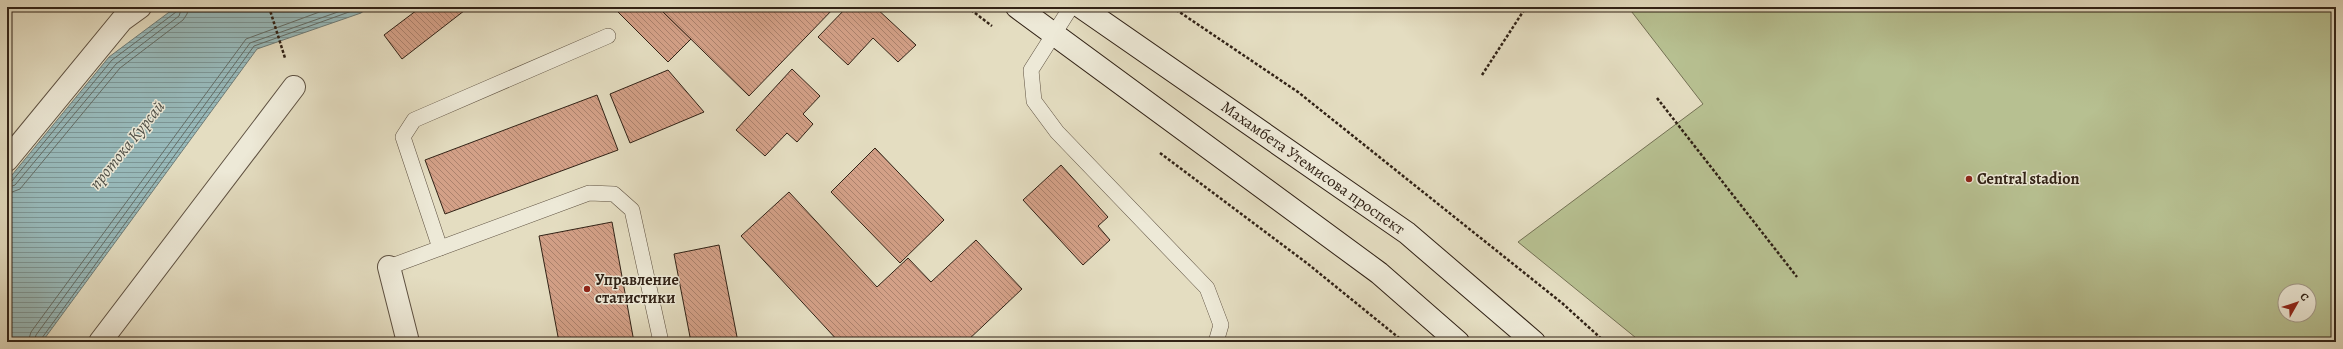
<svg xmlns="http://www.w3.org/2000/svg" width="2343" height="349" font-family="Alegreya,serif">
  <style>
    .garden { fill: #b7c091; stroke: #747154; fill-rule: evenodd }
    .water { fill: url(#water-rules); stroke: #6f7d79 }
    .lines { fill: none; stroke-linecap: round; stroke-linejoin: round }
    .shore { stroke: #646e68; stroke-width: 1 }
    .building { fill: url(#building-back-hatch); stroke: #312216 }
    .lane-casing { stroke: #5e5141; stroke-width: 16 }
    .street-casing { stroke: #5e5141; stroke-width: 24 }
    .secondary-casing { stroke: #312216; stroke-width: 24 }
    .path { stroke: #312216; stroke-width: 2.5; stroke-dasharray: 3 2; stroke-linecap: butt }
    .lane { stroke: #ede9d7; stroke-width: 15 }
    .street { stroke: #ede9d7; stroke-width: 22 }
    .secondary { stroke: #ede9d7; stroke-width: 22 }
    .poi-dot { fill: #8f2418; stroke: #ede9d7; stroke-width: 1.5 }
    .labels { text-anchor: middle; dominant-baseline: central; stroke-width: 3; stroke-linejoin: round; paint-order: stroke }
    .street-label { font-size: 16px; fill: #312216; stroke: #ede9d7 }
    .poi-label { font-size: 16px; font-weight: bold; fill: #312216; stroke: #ede9d7; text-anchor: start }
    .water-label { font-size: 17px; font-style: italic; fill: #505048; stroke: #ede9d7 }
  </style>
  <defs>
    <pattern id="water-rules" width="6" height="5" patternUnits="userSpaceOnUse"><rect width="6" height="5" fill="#98babb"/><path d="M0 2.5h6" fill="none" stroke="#7d9797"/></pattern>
    <pattern id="building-back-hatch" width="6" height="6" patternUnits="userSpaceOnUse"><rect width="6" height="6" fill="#d3a087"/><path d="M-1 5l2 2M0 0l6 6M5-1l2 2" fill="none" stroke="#ac826d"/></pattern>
  </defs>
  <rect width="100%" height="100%" fill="#e4ddc1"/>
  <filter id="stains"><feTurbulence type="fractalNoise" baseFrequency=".005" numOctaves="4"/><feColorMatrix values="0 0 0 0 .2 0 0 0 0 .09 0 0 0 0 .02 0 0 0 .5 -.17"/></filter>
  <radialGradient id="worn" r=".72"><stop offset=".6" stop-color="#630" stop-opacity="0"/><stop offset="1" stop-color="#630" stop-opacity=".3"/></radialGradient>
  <path class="garden" d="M1628,7h708v335h-695l-123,-100 185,-138zM2285,291h24v24h-24z"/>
  <polygon class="water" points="176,7 369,7 361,13 257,49 42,342 7,342 7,181 109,57"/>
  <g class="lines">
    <g class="shore">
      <polyline points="7,183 12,181 112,60 176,12 177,7"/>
      <polyline points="7,188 15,185 116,64 179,16 182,7"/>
      <polyline points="7,194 20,189 120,68 183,20 187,14 189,7"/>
      <polyline points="28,342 31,332 246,39 333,7"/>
      <polyline points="34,342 36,335 250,43 352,7"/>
      <polyline points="39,342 254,46 363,7"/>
    </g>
  </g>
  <g class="building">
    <polygon points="421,7 469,7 402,59 384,35"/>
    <polygon points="613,7 658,7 691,39 668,62"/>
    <polygon points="658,7 835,7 749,96"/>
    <polygon points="847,7 875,7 916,45 898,62 873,38 848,65 818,37"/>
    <polygon points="792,69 820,96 803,114 813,124 797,142 787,133 765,156 736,130"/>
    <polygon points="668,70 704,112 630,143 610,94"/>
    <polygon points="597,95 618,150 445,214 425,160"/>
    <polygon points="875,148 944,220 900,263 831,192"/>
    <polygon points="1061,165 1108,217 1098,226 1110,240 1083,265 1023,200"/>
    <polygon points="789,192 877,287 908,258 931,282 976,240 1022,289 966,342 839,342 741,236"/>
    <polygon points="612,222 634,342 559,342 539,236"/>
    <polygon points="719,245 738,342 691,342 674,254"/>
  </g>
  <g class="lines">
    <defs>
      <g id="lane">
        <polyline points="1071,7 1031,70 1034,101 1057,132 1207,288 1221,325 1216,342"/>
        <polyline points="440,248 403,137 414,120 608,36"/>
        <polyline points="389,267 589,193 614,194 632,210 661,342"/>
      </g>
      <g id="street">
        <polyline points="7,160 122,20 140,7"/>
        <polyline points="389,267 408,342"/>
        <polyline points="100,342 294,87"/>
      </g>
      <g id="secondary">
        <polyline points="1017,7 1379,273 1458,342"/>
        <polyline points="1081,7 1407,233 1534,342"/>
      </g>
    </defs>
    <use href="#lane" class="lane-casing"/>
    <use href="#street" class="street-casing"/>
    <use href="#secondary" class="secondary-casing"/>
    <g class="path">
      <polyline points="269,7 285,58"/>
      <polyline points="967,7 992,26"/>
      <polyline points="1172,7 1298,92 1562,303 1605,342"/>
      <polyline points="1482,75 1526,7"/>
      <polyline points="1657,98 1797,277"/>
      <polyline points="1160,153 1308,264 1404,342"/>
    </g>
    <use href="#lane" class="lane"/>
    <use href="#street" class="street"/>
    <use href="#secondary" class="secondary"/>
  </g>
  <g class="poi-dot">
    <circle cx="1969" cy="179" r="4"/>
    <circle cx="587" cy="289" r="4"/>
  </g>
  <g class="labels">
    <g class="street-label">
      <text transform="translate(1313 168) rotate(35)">Махамбета Утемисова проспект</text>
    </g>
    <g class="poi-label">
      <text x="1977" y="179">Central stadion</text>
      <text x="595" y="280">Управление<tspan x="595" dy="18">статистики</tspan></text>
    </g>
    <g class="water-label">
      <text transform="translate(127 145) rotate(-51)">протока Курсай</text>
    </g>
  </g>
  <rect width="2343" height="349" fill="none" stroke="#e4ddc1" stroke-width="24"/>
  <rect x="8" y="8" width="2327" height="333" fill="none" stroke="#312216" stroke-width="2"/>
  <rect x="12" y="12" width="2319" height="325" fill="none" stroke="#312216"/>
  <g transform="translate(2297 303) rotate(51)"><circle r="19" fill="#ede9d7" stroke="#a2998a"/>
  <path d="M0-3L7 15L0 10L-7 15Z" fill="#8f2418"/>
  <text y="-6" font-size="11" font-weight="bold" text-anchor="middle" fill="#312216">С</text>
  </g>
  <rect width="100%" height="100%" filter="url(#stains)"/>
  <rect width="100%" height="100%" fill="url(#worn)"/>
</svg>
